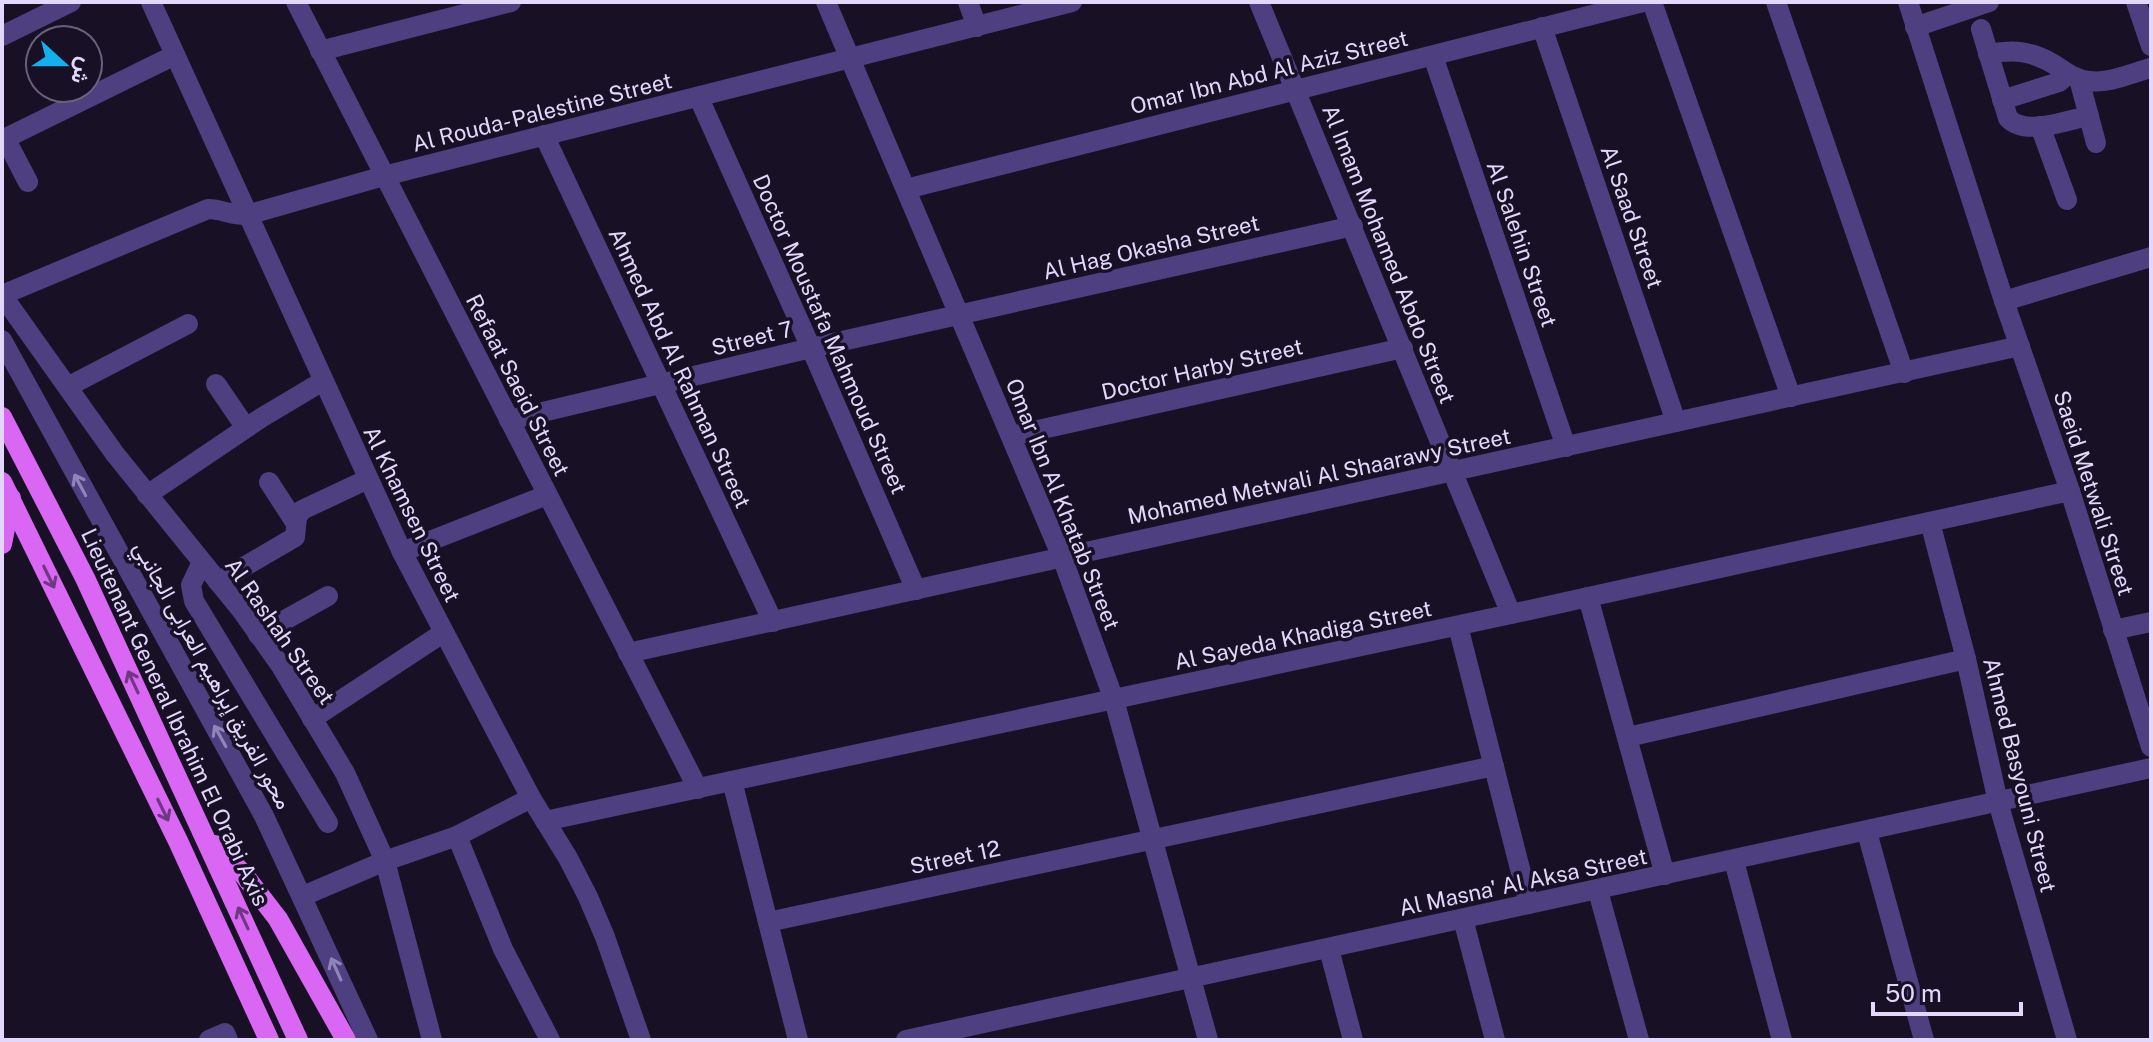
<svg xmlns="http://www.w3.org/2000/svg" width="2153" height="1042" font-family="'Public Sans',Vazirmatn,sans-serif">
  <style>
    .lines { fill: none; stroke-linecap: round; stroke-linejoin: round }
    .minor { stroke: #4e3f81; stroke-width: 20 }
    .major { stroke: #da67f4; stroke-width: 20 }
    .oneway { stroke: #9184b8 }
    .oneway2 { stroke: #6f3883 }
    .labels { text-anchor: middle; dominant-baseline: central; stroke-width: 7; stroke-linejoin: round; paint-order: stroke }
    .street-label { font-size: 22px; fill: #e3d8fc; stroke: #181126 }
  </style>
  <rect width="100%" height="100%" fill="#181126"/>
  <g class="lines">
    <g class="minor">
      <polyline points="151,2 402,552 531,798 568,858 588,897 605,937 641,1040"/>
      <polyline points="296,2 698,789"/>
      <polyline points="826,2 1062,557 1114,700 1208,1040"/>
      <polyline points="968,2 977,27"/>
      <polyline points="1259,2 1511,614"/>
      <polyline points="1652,2 1791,397"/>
      <polyline points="1776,2 1904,373"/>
      <polyline points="1908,2 2004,301 2070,491 2151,747"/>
      <polyline points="2136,2 2151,46"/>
      <polyline points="1542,27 1676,422"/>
      <polyline points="1915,27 1989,2"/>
      <path d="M1981,29l27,89c17,19 59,2 81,-2"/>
      <polyline points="2,36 71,2"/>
      <polyline points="320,51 511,2"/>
      <path d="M1988,54c26,-5 44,-3 67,11 11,7 21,15 34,16 19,3 43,-8 62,-13"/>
      <polyline points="1433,56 1566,447"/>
      <polyline points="2079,79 2096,143"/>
      <polyline points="699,98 811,348 916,590"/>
      <polyline points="2002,100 2059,82 2068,74"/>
      <polyline points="2040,126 2067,200"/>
      <polyline points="544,135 773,622"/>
      <polyline points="5,138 28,182"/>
      <polyline points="2,140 175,55"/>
      <polyline points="906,189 1643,2"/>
      <path d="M2,295l206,-86c14,0 25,7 39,6l137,-39 688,-174"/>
      <polyline points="2,295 115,454 242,611 281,666 345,773 385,861 432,1040"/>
      <polyline points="2004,301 2151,257"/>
      <polyline points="2,340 264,816 368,1040"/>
      <polyline points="216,384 246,428"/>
      <polyline points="69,386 188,324"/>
      <polyline points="509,420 811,348 1353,226"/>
      <polyline points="1011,436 1403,348"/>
      <polyline points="269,482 295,522"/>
      <polyline points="147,495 261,418 323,381"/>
      <polyline points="1930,522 1966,659 1998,802 2067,1040"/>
      <polyline points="402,552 547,495"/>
      <polyline points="202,562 191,585 194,601 328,823"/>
      <polyline points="218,582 295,537 297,517 302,510 368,479"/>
      <polyline points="1588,597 1665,875"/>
      <polyline points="1458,626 1529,904"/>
      <polyline points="2113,630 2151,622"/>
      <polyline points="258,635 328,596"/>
      <polyline points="628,653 2020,346"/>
      <polyline points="312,719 443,633"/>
      <polyline points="1628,737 1966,659"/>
      <polyline points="732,781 798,1040"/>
      <polyline points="545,821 1511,614 2070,491"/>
      <polyline points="1867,832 1924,1040"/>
      <polyline points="457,836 503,949 550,1040"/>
      <polyline points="1734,861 1782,1040"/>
      <polyline points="1598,891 1639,1040"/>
      <polyline points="303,896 385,861 457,836 531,798"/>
      <polyline points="1463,919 1495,1040"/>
      <polyline points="768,922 1494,766"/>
      <polyline points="1329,949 1353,1040"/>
      <polyline points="209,1040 225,1033 228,1040"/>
      <polyline points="906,1040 2151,768"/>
    </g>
    <g class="major">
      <polyline points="2,417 85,578 298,1040"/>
      <polyline points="2,482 178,841 269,1040"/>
      <polyline points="2,544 11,498"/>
      <polyline points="215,845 244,875 278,919 346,1040"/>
    </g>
  </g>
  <defs><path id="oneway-shaft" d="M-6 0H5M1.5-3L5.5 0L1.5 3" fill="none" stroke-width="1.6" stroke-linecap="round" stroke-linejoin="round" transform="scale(2)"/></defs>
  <g class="oneway">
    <use href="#oneway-shaft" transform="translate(80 485) rotate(-118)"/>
    <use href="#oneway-shaft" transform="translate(220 736) rotate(-119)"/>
    <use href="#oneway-shaft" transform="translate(336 969) rotate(-114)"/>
  </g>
  <g class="oneway2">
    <use href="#oneway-shaft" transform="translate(49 577) rotate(64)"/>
    <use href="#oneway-shaft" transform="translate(133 682) rotate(-115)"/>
    <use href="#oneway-shaft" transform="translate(163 810) rotate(64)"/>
    <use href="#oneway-shaft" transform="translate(243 918) rotate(-115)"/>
  </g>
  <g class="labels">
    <g class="street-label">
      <text transform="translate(1269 72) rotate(-14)">Omar Ibn Abd Al Aziz Street</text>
      <text transform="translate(542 112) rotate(-14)">Al Rouda- Palestine Street</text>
      <text transform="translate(1632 217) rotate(71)">Al Saad Street</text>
      <text transform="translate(1522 244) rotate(71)">Al Salehin Street</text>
      <text transform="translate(1151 247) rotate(-13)">Al Hag Okasha Street</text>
      <text transform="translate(1389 254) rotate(68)">Al Imam Mohamed Abdo Street</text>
      <text transform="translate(830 334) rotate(66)">Doctor Moustafa Mahmoud Street</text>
      <text transform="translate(752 338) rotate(-14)">Street 7</text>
      <text transform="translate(680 368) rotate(65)">Ahmed Abd Al Rahman Street</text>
      <text transform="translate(1202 369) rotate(-13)">Doctor Harby Street</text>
      <text transform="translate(518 385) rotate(63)">Refaat Saeid Street</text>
      <text transform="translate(1319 476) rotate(-12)">Mohamed Metwali Al Shaarawy Street</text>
      <text transform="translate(2094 493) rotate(72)">Saeid Metwali Street</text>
      <text transform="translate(1063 504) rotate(68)">Omar Ibn Al Khatab Street</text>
      <text transform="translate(412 514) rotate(64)">Al Khamsen Street</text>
      <text transform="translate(280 631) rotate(55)">Al Rashah Street</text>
      <text transform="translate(1303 635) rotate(-12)">Al Sayeda Khadiga Street</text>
      <text transform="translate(213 675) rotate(61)">محور الفريق إبراهيم العرابى الجانبي</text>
      <text transform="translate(175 717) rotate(65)">Lieutenant General Ibrahim El Orabi Axis</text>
      <text transform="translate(2020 775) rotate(76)">Ahmed Basyouni Street</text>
      <text transform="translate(955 857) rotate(-12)">Street 12</text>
      <text transform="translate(1523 882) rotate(-12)">Al Masna' Al Aksa Street</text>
    </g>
  </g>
  <rect width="2153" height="1042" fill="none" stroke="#e3d8fc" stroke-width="8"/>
  <g transform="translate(64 64) rotate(111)"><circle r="38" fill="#181126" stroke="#69617c" stroke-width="2"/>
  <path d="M0-6L14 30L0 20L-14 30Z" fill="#12b0ee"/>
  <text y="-12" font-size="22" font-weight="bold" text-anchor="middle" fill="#e3d8fc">ش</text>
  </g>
  <path d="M1873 1002v12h148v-12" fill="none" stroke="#e3d8fc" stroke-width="4"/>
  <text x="1885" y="1002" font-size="24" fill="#e3d8fc" stroke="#181126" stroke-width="6" paint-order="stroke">50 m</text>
</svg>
